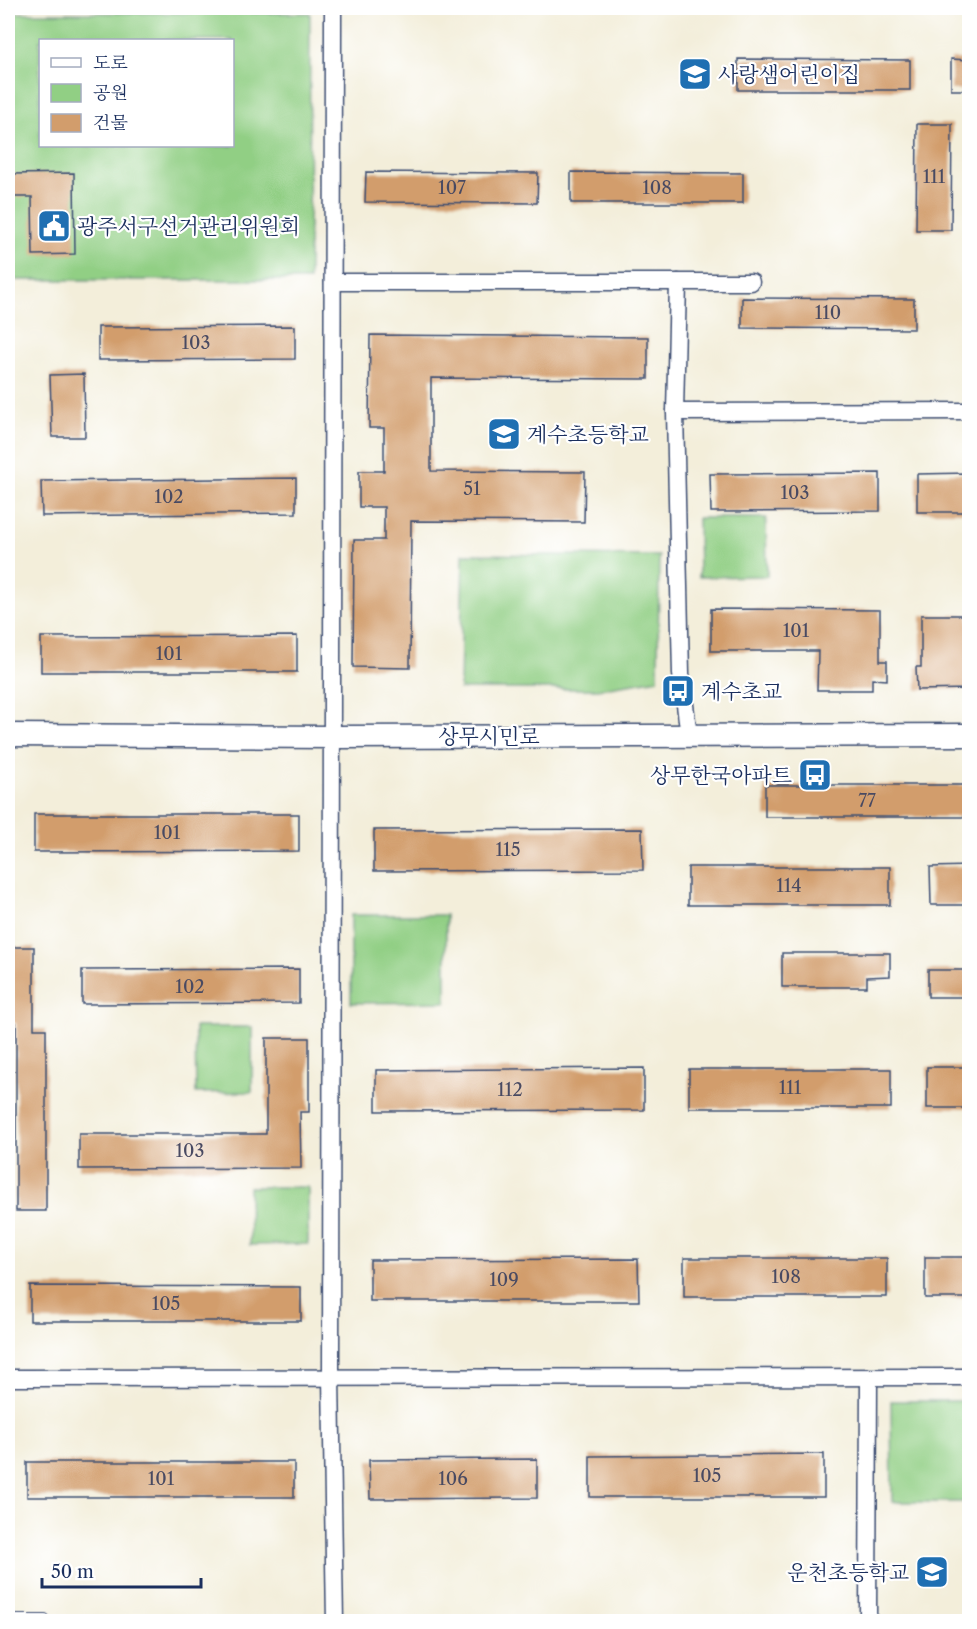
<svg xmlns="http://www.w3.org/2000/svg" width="977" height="1629" font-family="'Libre Caslon Text','Noto Serif KR',serif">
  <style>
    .green { fill: #91cf84; stroke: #567f71; stroke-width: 1.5; fill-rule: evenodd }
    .building { fill: #d29d6c }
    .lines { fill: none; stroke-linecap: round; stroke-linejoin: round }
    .lane-casing { stroke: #3b4c71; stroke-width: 10 }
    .street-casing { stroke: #3b4c71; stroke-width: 19 }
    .secondary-casing { stroke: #3b4c71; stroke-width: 25 }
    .lane { stroke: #fff; stroke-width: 8 }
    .street { stroke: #fff; stroke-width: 16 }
    .secondary { stroke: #fff; stroke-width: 22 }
    .labels { text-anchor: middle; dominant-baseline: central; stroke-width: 4.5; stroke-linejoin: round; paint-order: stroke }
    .number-label { font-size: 18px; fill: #494a62 }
    .poi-label { font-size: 21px; fill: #1b2f5e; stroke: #fff; text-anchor: start }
    .street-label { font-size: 21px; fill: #1b2f5e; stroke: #fff }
  </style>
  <rect width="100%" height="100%" fill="#fff"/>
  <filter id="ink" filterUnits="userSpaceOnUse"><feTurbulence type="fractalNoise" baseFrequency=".0167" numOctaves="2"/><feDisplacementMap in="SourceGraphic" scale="12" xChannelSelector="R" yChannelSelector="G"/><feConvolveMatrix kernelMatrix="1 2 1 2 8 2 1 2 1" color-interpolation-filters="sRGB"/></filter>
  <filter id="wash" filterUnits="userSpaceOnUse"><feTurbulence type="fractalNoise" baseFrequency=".008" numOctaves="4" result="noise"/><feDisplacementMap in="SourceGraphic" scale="24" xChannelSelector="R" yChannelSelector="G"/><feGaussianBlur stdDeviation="1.35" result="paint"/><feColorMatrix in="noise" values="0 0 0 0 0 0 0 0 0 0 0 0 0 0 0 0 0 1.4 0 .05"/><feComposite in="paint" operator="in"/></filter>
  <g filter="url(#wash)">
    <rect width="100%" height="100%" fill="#f3eeda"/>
    <g class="green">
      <path d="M8,13h302l-1,267h-301zM40,40h192v106h-192z"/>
      <polygon points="698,518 766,518 767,576 699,577"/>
      <polygon points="463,554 659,556 658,679 597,689 460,689"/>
      <polygon points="351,915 446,915 446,1002 351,1003"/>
      <polygon points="195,1027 252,1027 252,1092 196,1093"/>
      <polygon points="249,1187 308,1187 308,1244 250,1245"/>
      <polygon points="891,1401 969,1401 969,1502 892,1502"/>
    </g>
    <g id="blocks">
      <g class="building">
        <polygon points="738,59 910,60 910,90 738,90"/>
        <polygon points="951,59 969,60 969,90 951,90"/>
        <polygon points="917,124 952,124 951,230 916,230"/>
        <polygon points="366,172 538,173 537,203 365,202"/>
        <polygon points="571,172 743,173 743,203 571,203"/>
        <polygon points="74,173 75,254 33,255 32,197 11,197 10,174"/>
        <polygon points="742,298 914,299 914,329 742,328"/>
        <polygon points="295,326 295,359 98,360 98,327"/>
        <polygon points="370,335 648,337 648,379 431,378 431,471 585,472 584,522 411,521 410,668 353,667 354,540 384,540 384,507 359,507 359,471 384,471 384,428 369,428"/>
        <polygon points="84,374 85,437 52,437 50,375"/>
        <polygon points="880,473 880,511 711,512 710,474"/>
        <polygon points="969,473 969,512 917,512 917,474"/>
        <polygon points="296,478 296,513 42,516 41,481"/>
        <polygon points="711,609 880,610 880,661 887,661 887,680 872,679 872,690 817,690 818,651 711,651"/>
        <polygon points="921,615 969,615 969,689 917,690 916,667 921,667"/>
        <polygon points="297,636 297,672 41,672 41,637"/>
        <rect x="765" y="785" width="204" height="32"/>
        <polygon points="34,814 299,814 299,851 34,852"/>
        <polygon points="642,829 643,870 374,871 374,830"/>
        <polygon points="969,866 969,905 931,905 930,867"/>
        <rect x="688" y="867" width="202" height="38"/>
        <polygon points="8,947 34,947 34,1029 46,1029 46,1211 16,1211 16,1023 8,1023"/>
        <polygon points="782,953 890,953 890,976 867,977 867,987 782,987"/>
        <polygon points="299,969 299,1003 82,1004 82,970"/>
        <rect x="928" y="970" width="41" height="27"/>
        <polygon points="266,1038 309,1038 309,1112 300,1112 301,1168 79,1169 79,1134 266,1134"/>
        <rect x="927" y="1067" width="42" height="41"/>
        <polygon points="644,1068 644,1110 376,1111 376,1070"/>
        <rect x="689" y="1069" width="202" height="39"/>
        <rect x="925" y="1257" width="44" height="41"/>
        <rect x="684" y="1258" width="203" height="39"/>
        <polygon points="638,1259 639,1301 370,1301 370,1260"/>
        <polygon points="30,1286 301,1287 301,1321 30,1321"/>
        <polygon points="824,1454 824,1497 590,1497 590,1456"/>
        <polygon points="537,1459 537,1498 370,1499 369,1460"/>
        <rect x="27" y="1462" width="267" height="35"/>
      </g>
    </g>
  </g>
  <g filter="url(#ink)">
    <use href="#blocks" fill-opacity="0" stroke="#3b4c71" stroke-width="1.5"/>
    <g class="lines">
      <defs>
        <polyline id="lane" points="8,1619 45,1619"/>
        <g id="street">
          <polyline points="333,8 331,1377 335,1622"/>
          <polyline points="333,282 751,282"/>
          <polyline points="678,282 675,412 970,411"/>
          <polyline points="675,412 681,674 689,736"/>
          <polyline points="8,1378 970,1377"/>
          <polyline points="868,1622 869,1378"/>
        </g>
        <polyline id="secondary" points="8,735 333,737 970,735"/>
      </defs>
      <use href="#lane" class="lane-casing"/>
      <use href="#street" class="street-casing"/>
      <use href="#secondary" class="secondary-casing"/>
      <use href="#lane" class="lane"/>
      <use href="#street" class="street"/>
      <use href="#secondary" class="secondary"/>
    </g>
  </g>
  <defs>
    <symbol id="school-square" viewBox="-11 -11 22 22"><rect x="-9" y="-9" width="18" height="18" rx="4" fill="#1f6fb2" stroke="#fff"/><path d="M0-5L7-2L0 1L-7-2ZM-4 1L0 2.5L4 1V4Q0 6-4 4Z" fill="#fff"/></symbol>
    <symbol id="civic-square" viewBox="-11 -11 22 22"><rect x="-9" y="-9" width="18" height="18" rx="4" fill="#1f6fb2" stroke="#fff"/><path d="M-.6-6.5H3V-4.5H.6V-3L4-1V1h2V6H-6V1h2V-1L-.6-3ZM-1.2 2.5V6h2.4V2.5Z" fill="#fff"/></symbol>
    <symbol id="bus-square" viewBox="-11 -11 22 22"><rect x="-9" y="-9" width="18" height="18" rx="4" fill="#1f6fb2" stroke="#fff"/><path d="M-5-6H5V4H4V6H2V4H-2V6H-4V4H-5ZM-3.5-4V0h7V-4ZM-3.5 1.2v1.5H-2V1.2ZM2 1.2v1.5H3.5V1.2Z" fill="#fff"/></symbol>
  </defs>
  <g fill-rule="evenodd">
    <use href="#school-square" x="676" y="55" width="38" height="38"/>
    <use href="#civic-square" x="35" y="207" width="38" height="38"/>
    <use href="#school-square" x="485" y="415" width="38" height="38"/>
    <use href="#bus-square" x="659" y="672" width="38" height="38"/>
    <use href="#bus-square" x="796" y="756" width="38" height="38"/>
    <use href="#school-square" x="913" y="1553" width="38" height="38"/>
  </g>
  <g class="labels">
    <g class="number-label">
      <text x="934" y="177">111</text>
      <text x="452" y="188">107</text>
      <text x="657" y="188">108</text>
      <text x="828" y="313">110</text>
      <text x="196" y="343">103</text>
      <text x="472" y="489">51</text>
      <text x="795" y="493">103</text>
      <text x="169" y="497">102</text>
      <text x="796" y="631">101</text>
      <text x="169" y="654">101</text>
      <text x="867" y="801">77</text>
      <text x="167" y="833">101</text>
      <text x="508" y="850">115</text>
      <text x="789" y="886">114</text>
      <text x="190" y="987">102</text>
      <text x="790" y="1088">111</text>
      <text x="510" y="1090">112</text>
      <text x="190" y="1151">103</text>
      <text x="786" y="1277">108</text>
      <text x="504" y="1280">109</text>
      <text x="166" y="1304">105</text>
      <text x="707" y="1476">105</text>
      <text x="161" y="1479">101</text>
      <text x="453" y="1479">106</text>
    </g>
    <g class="poi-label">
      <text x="718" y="74">사랑샘어린이집</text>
      <text x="77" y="226">광주서구선거관리위원회</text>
      <text x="527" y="434">계수초등학교</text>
      <text x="701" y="691">계수초교</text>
      <text x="792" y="775" text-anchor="end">상무한국아파트</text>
      <text x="909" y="1572" text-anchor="end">운천초등학교</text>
    </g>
    <g class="street-label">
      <text x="489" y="736">상무시민로</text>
    </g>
  </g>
  <rect width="977" height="1629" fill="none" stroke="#fff" stroke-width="30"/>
  <rect x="39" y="39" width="195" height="108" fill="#ffffff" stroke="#a4acbf" stroke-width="1.5"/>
  <rect x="51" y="58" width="30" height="9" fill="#ffffff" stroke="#a4acbf" stroke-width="1.5"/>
  <text x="93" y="69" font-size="18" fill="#1b2f5e">도로</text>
  <rect x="51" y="84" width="30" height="18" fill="#91cf84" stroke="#a4acbf" stroke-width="1.5"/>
  <text x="93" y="99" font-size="18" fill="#1b2f5e">공원</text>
  <rect x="51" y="114" width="30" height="18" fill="#d29d6c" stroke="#a4acbf" stroke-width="1.5"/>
  <text x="93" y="129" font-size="18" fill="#1b2f5e">건물</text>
  <path d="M42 1578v9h159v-9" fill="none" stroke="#1b2f5e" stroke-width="3"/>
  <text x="51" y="1578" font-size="18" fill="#1b2f5e" stroke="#ffffff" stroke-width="4.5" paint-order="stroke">50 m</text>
</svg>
